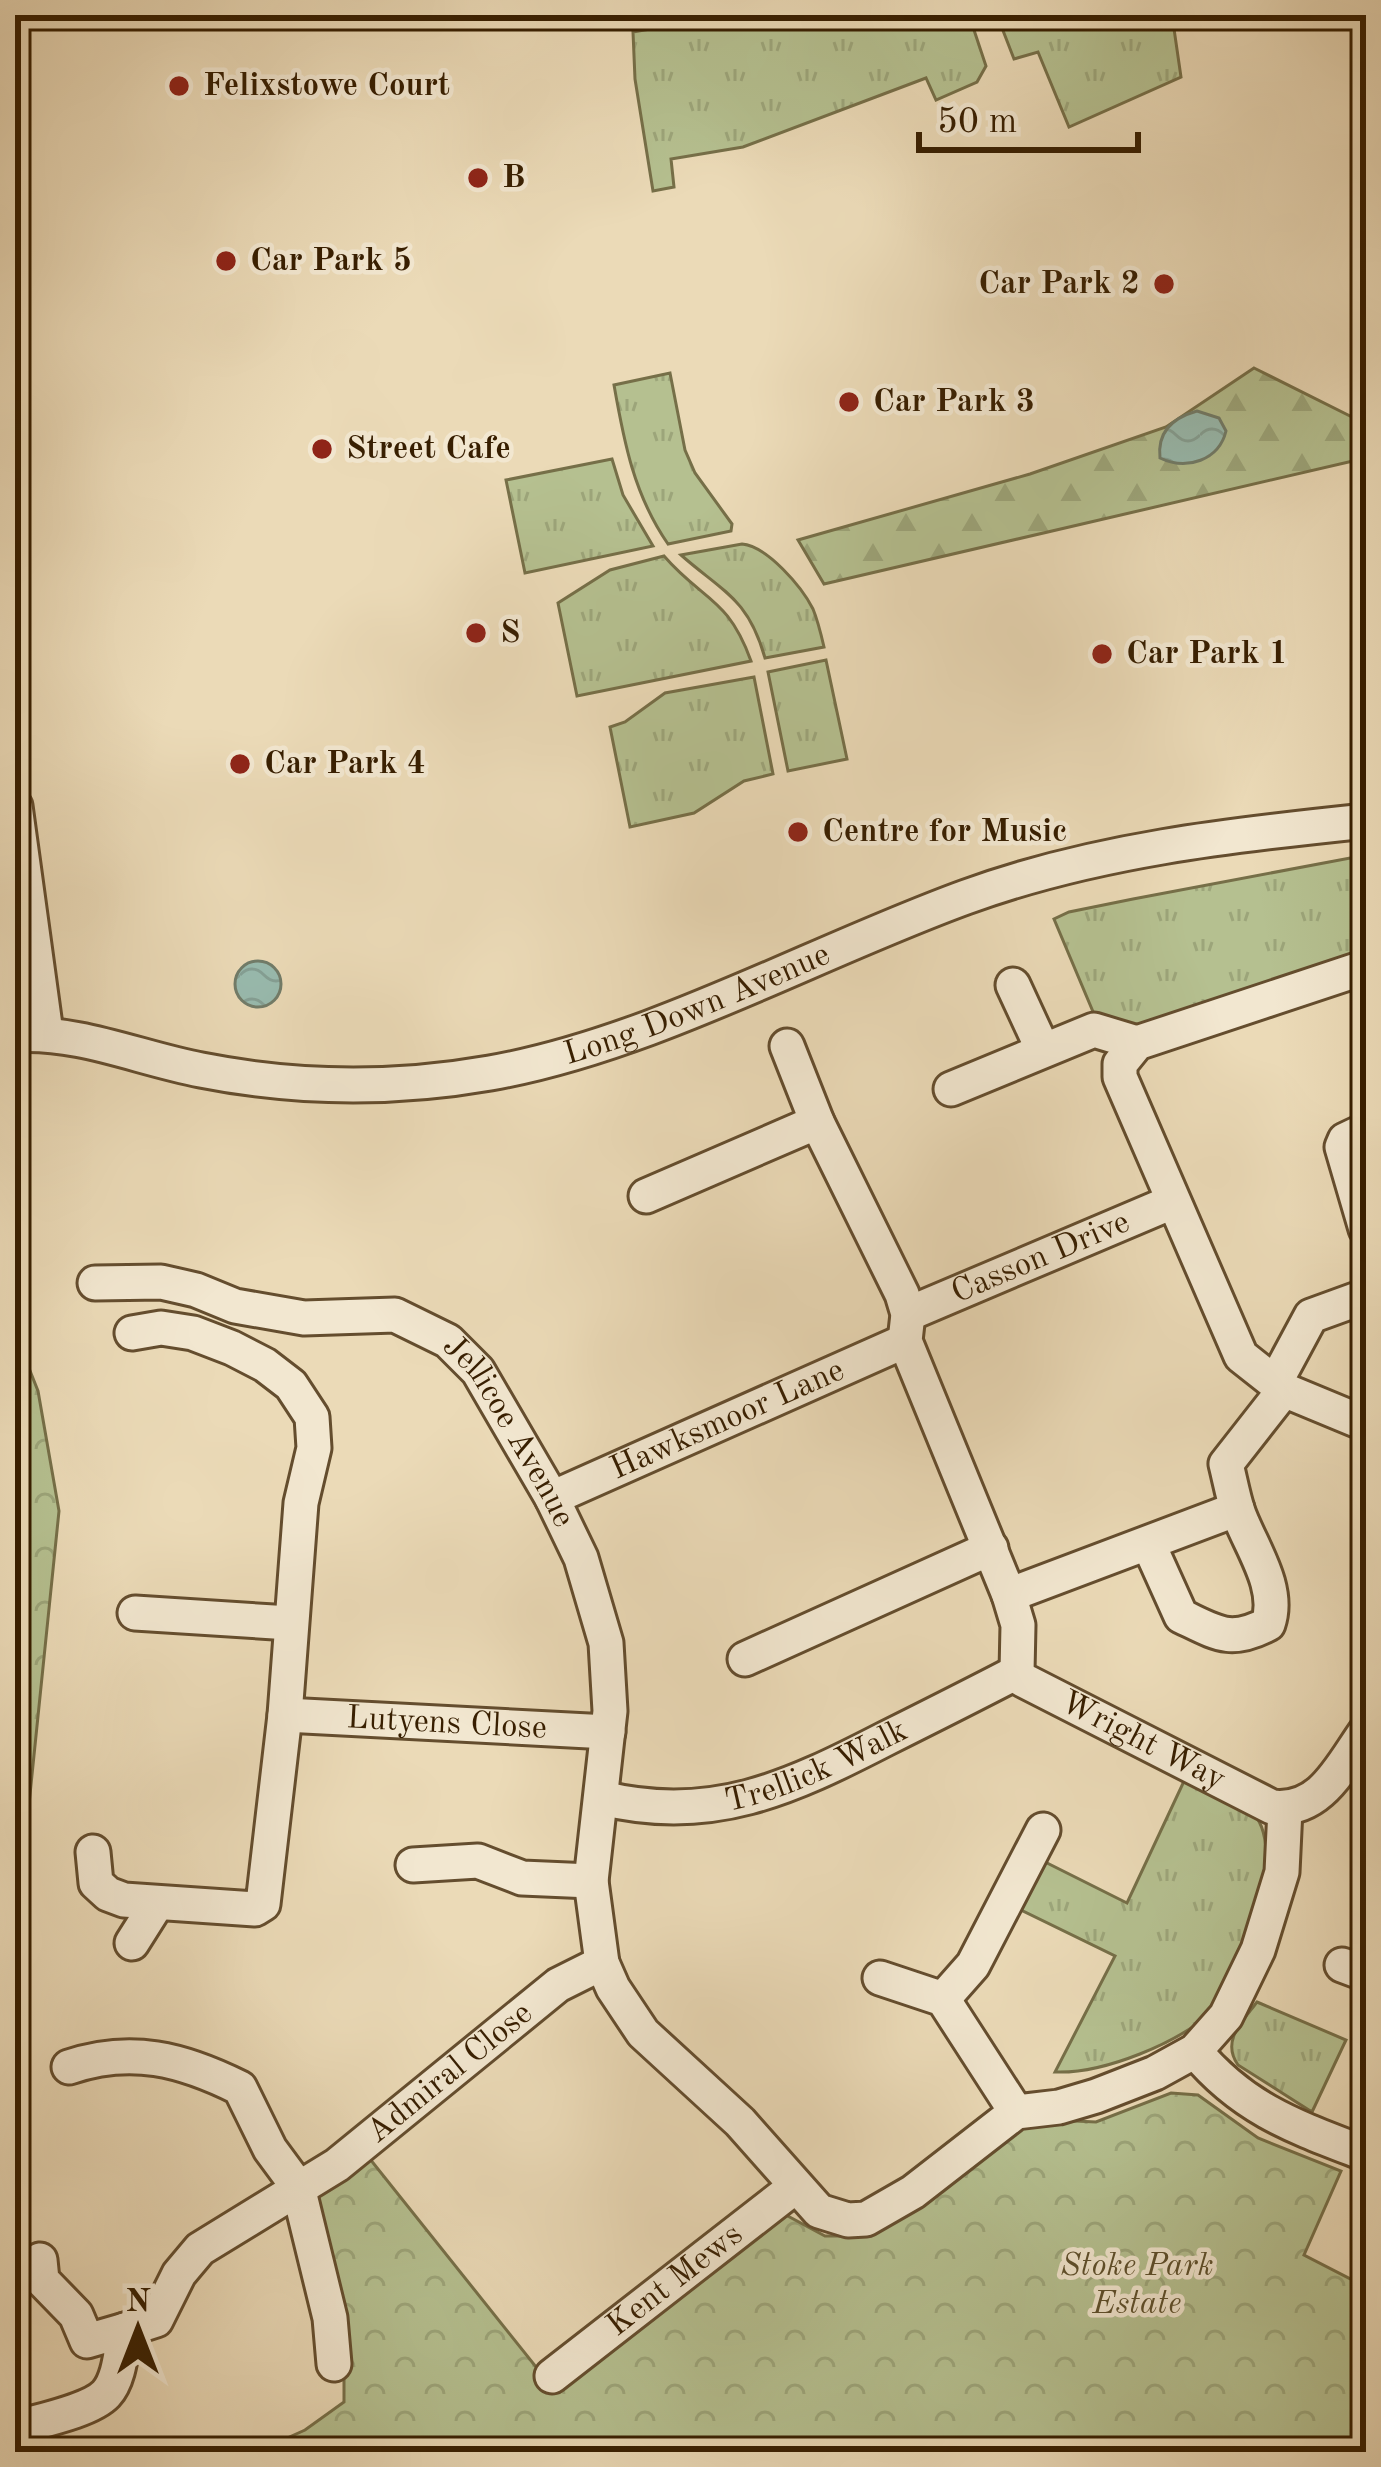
<svg xmlns="http://www.w3.org/2000/svg" width="1381" height="2467" font-family="'Old Standard TT',serif">
  <style>
    .grass { fill: url(#grass-tufts); stroke: #766f48; stroke-width: 3 }
    .forest { fill: url(#forest-firs); stroke: #766f48; stroke-width: 3 }
    .park { fill: url(#park-crowns); stroke: #766f48; stroke-width: 3 }
    .water { fill: url(#water-waves); stroke: #717c69; stroke-width: 3 }
    .lines { fill: none; stroke-linecap: round; stroke-linejoin: round }
    .minor-casing { stroke: #644d2e; stroke-width: 39 }
    .minor { stroke: #f2e7d0; stroke-width: 33 }
    .poi-dot { fill: #8f2418; stroke: #f2e7d0; stroke-width: 4.5 }
    .labels { text-anchor: middle; dominant-baseline: central; stroke-width: 9; stroke-linejoin: round; paint-order: stroke }
    .poi-label { font-size: 33px; font-weight: bold; fill: #371e00; stroke: #f2e7d0; text-anchor: start }
    .street-label { font-size: 33px; fill: #371e00; stroke: #f2e7d0 }
    .park-label { font-size: 33px; font-style: italic; fill: #5d4f2b; stroke: #f2e7d0 }
  </style>
  <defs>
    <pattern id="grass-tufts" width="24" height="20" patternUnits="userSpaceOnUse" patternTransform="scale(3)"><rect width="24" height="20" fill="#b5c090"/><path d="M3 7l-1-3M5 7V3M7 7l1-3M15 17l-1-3M17 17v-4M19 17l1-3" fill="none" stroke="#9ca57a"/></pattern>
    <pattern id="forest-firs" width="22" height="20" patternUnits="userSpaceOnUse" patternTransform="scale(3)"><rect width="22" height="20" fill="#b5c090"/><path d="M5 1l3.5 6h-7zM16 11l3.5 6h-7z" fill="#9ca57a"/></pattern>
    <pattern id="park-crowns" width="20" height="18" patternUnits="userSpaceOnUse" patternTransform="scale(3)"><rect width="20" height="18" fill="#b5c090"/><path d="M2 6a3 3 0 1 1 6 0M12 15a3 3 0 1 1 6 0" fill="none" stroke="#9ca57a"/></pattern>
    <pattern id="water-waves" width="16" height="10" patternUnits="userSpaceOnUse" patternTransform="scale(3)"><rect width="16" height="10" fill="#98bbaf"/><path d="M0 5q4-4 8 0t8 0" fill="none" stroke="#84a095"/></pattern>
  </defs>
  <rect width="100%" height="100%" fill="#ebdab7"/>
  <filter id="stains"><feTurbulence type="fractalNoise" baseFrequency=".00167" numOctaves="4"/><feColorMatrix values="0 0 0 0 .2 0 0 0 0 .09 0 0 0 0 .02 0 0 0 .5 -.17"/></filter>
  <radialGradient id="worn" r=".72"><stop offset=".6" stop-color="#630" stop-opacity="0"/><stop offset="1" stop-color="#630" stop-opacity=".3"/></radialGradient>
  <g class="grass">
    <polygon points="730,15 969,15 986,66 977,82 936,100 926,78 743,147 671,159 674,187 653,191 635,79 633,32"/>
    <polygon points="997,15 1172,15 1181,77 1069,127 1038,52 1014,59"/>
    <path d="M670,373l15,77 10,23 37,51 -1,7 -63,13c-34,-49 -44,-102 -54,-159z"/>
    <polygon points="612,459 623,495 653,546 525,573 506,480"/>
    <path d="M742,544c25,2 60,43 71,65 5,12 8,25 11,38l-59,11c-17,-60 -42,-66 -84,-103z"/>
    <path d="M664,556c39,45 64,41 87,105l-174,35 -19,-93 52,-33z"/>
    <polygon points="826,660 847,759 788,771 768,672"/>
    <polygon points="754,677 773,774 744,781 694,813 630,827 610,727 625,722 665,693"/>
    <polygon points="1366,855 1366,953 1136,1033 1110,1018 1094,1014 1054,919 1069,912 1133,899"/>
    <path d="M1185,1779c20,9 50,18 66,32 39,34 -5,168 -36,198 -35,34 -112,65 -160,63l60,-116 -96,-47 24,-48 84,42z"/>
    <path d="M1257,2002l89,38 -34,72 -74,-47c-17,-24 4,-43 19,-63z"/>
  </g>
  <polygon class="forest" points="1254,368 1362,422 1353,461 824,584 798,540 1030,474 1166,427"/>
  <g class="park">
    <polygon points="15,1333 38,1391 59,1511 15,1941"/>
    <polygon points="1171,2093 1198,2095 1258,2138 1341,2171 1304,2255 1366,2287 1366,2452 256,2452 305,2430 344,2402 344,2366 307,2202 370,2159 556,2392 784,2214 825,2236 864,2236 989,2142 1023,2125 1054,2120 1096,2122"/>
  </g>
  <g class="water">
    <path d="M1197,411l22,7 7,13c-7,29 -39,40 -66,27 -3,-26 12,-40 37,-47z"/>
    <circle cx="258" cy="984" r="23"/>
  </g>
  <g class="lines">
    <defs>
      <g id="minor">
        <polyline points="15,806 46,1033"/>
        <polyline points="1366,967 1137,1043 1120,1064 1120,1077 1241,1356 1284,1390 1366,1424"/>
        <polyline points="1013,985 1043,1050"/>
        <path id="s1" d="M15,1035c65,-4 123,23 186,35 96,19 192,20 289,3 160,-28 322,-120 476,-176 129,-47 265,-62 400,-76"/>
        <path id="s2" d="M787,1046l30,76 85,172 6,20 -3,27 104,254 9,30 -1,47 6,8 249,127c49,6 69,-41 94,-76"/>
        <polyline points="951,1089 1094,1030 1137,1043"/>
        <polyline points="1366,1130 1345,1140 1342,1147 1366,1229"/>
        <polyline points="646,1196 817,1122"/>
        <path id="s3" d="M95,1283l66,-1 35,8 39,16 69,12 91,-3 53,26 30,30 74,127 29,60 25,85 4,68 -19,170 11,82 11,25 30,45 97,89 79,89 29,9 18,-1 47,-27 103,-80 43,-5 37,-11 59,-23 40,-22 31,-35 32,-66 24,-78 3,-63"/>
        <path id="s4" d="M908,1314l264,-112"/>
        <polyline points="1275,1383 1311,1316 1366,1296"/>
        <path id="s5" d="M552,1498l353,-157"/>
        <path d="M1149,1545l32,71c36,17 49,28 87,8 13,-37 -18,-78 -30,-112 -5,-15 -8,-32 -12,-48l58,-74"/>
        <polyline points="1009,1595 1237,1509"/>
        <polyline points="135,1613 290,1623"/>
        <polyline points="745,1659 991,1548"/>
        <path id="s6" d="M285,1715l323,17"/>
        <path id="s7" d="M602,1798c109,27 188,-10 283,-59 44,-22 88,-44 132,-67"/>
        <polyline points="93,1852 96,1883 108,1894 124,1900 255,1909 263,1904 285,1715 301,1503 314,1448 312,1417 291,1385 265,1365 232,1348 193,1333 161,1328 132,1333"/>
        <polyline points="413,1865 478,1861 522,1878 591,1881"/>
        <polyline points="132,1943 156,1905"/>
        <polyline points="1342,1965 1366,1974"/>
        <polyline points="880,1978 943,1999 1016,2112"/>
        <polyline points="943,1999 973,1965 1043,1830"/>
        <path d="M1195,2051c49,59 101,76 171,103"/>
        <path d="M69,2067c62,-21 113,-8 171,21l30,61 28,38 32,131 4,46"/>
        <path id="s8" d="M125,2330l31,-10 23,-46 21,-25 137,-84 221,-180 44,-22"/>
        <path id="s9" d="M552,2376l244,-190"/>
        <path d="M15,2428c23,-7 75,-17 91,-34 14,-15 15,-45 19,-64l-38,11 -11,-26 -34,-35 -2,-20"/>
      </g>
    </defs>
    <use href="#minor" class="minor-casing"/>
    <use href="#minor" class="minor"/>
  </g>
  <g class="poi-dot">
    <circle cx="179" cy="86" r="12"/>
    <circle cx="478" cy="178" r="12"/>
    <circle cx="226" cy="261" r="12"/>
    <circle cx="1164" cy="284" r="12"/>
    <circle cx="849" cy="402" r="12"/>
    <circle cx="322" cy="449" r="12"/>
    <circle cx="476" cy="633" r="12"/>
    <circle cx="1102" cy="654" r="12"/>
    <circle cx="240" cy="764" r="12"/>
    <circle cx="798" cy="832" r="12"/>
  </g>
  <g class="labels">
    <g class="poi-label">
      <text x="203" y="86">Felixstowe Court</text>
      <text x="502" y="178">B</text>
      <text x="250" y="261">Car Park 5</text>
      <text x="1140" y="284" text-anchor="end">Car Park 2</text>
      <text x="873" y="402">Car Park 3</text>
      <text x="346" y="449">Street Cafe</text>
      <text x="500" y="633">S</text>
      <text x="1126" y="654">Car Park 1</text>
      <text x="264" y="764">Car Park 4</text>
      <text x="822" y="832">Centre for Music</text>
    </g>
    <g class="street-label">
      <text stroke="none"><textPath href="#s1" startOffset="699">Long Down Avenue</textPath></text>
      <text stroke="none"><textPath href="#s4" startOffset="144">Casson Drive</textPath></text>
      <text stroke="none"><textPath href="#s5" startOffset="192">Hawksmoor Lane</textPath></text>
      <text stroke="none"><textPath href="#s3" startOffset="474">Jellicoe Avenue</textPath></text>
      <text stroke="none"><textPath href="#s6" startOffset="162">Lutyens Close</textPath></text>
      <text stroke="none"><textPath href="#s2" startOffset="819">Wright Way</textPath></text>
      <text stroke="none"><textPath href="#s7" startOffset="222">Trellick Walk</textPath></text>
      <text stroke="none"><textPath href="#s8" startOffset="423">Admiral Close</textPath></text>
      <text stroke="none"><textPath href="#s9" startOffset="156">Kent Mews</textPath></text>
    </g>
    <g class="park-label">
      <text x="1137" y="2266">Stoke Park<tspan x="1137" dy="38">Estate</tspan></text>
    </g>
  </g>
  <rect width="1381" height="2467" fill="none" stroke="#ebdab7" stroke-width="60"/>
  <rect x="18" y="18" width="1345" height="2431" fill="none" stroke="#371e00" stroke-width="6"/>
  <rect x="30" y="30" width="1321" height="2407" fill="none" stroke="#371e00" stroke-width="3"/>
  <g transform="translate(138 2329)" stroke="#f2e7d0" stroke-width="9" paint-order="stroke">
  <path d="M0-9L21 45L0 30L-21 45Z" fill="#371e00"/>
  <text y="-18" font-size="33" font-weight="bold" text-anchor="middle" fill="#371e00">N</text>
  </g>
  <path d="M919 132v18h219v-18" fill="none" stroke="#371e00" stroke-width="6"/>
  <text x="937" y="132" font-size="36" fill="#371e00" stroke="#f2e7d0" stroke-width="9" paint-order="stroke">50 m</text>
  <rect width="100%" height="100%" filter="url(#stains)"/>
  <rect width="100%" height="100%" fill="url(#worn)"/>
</svg>
